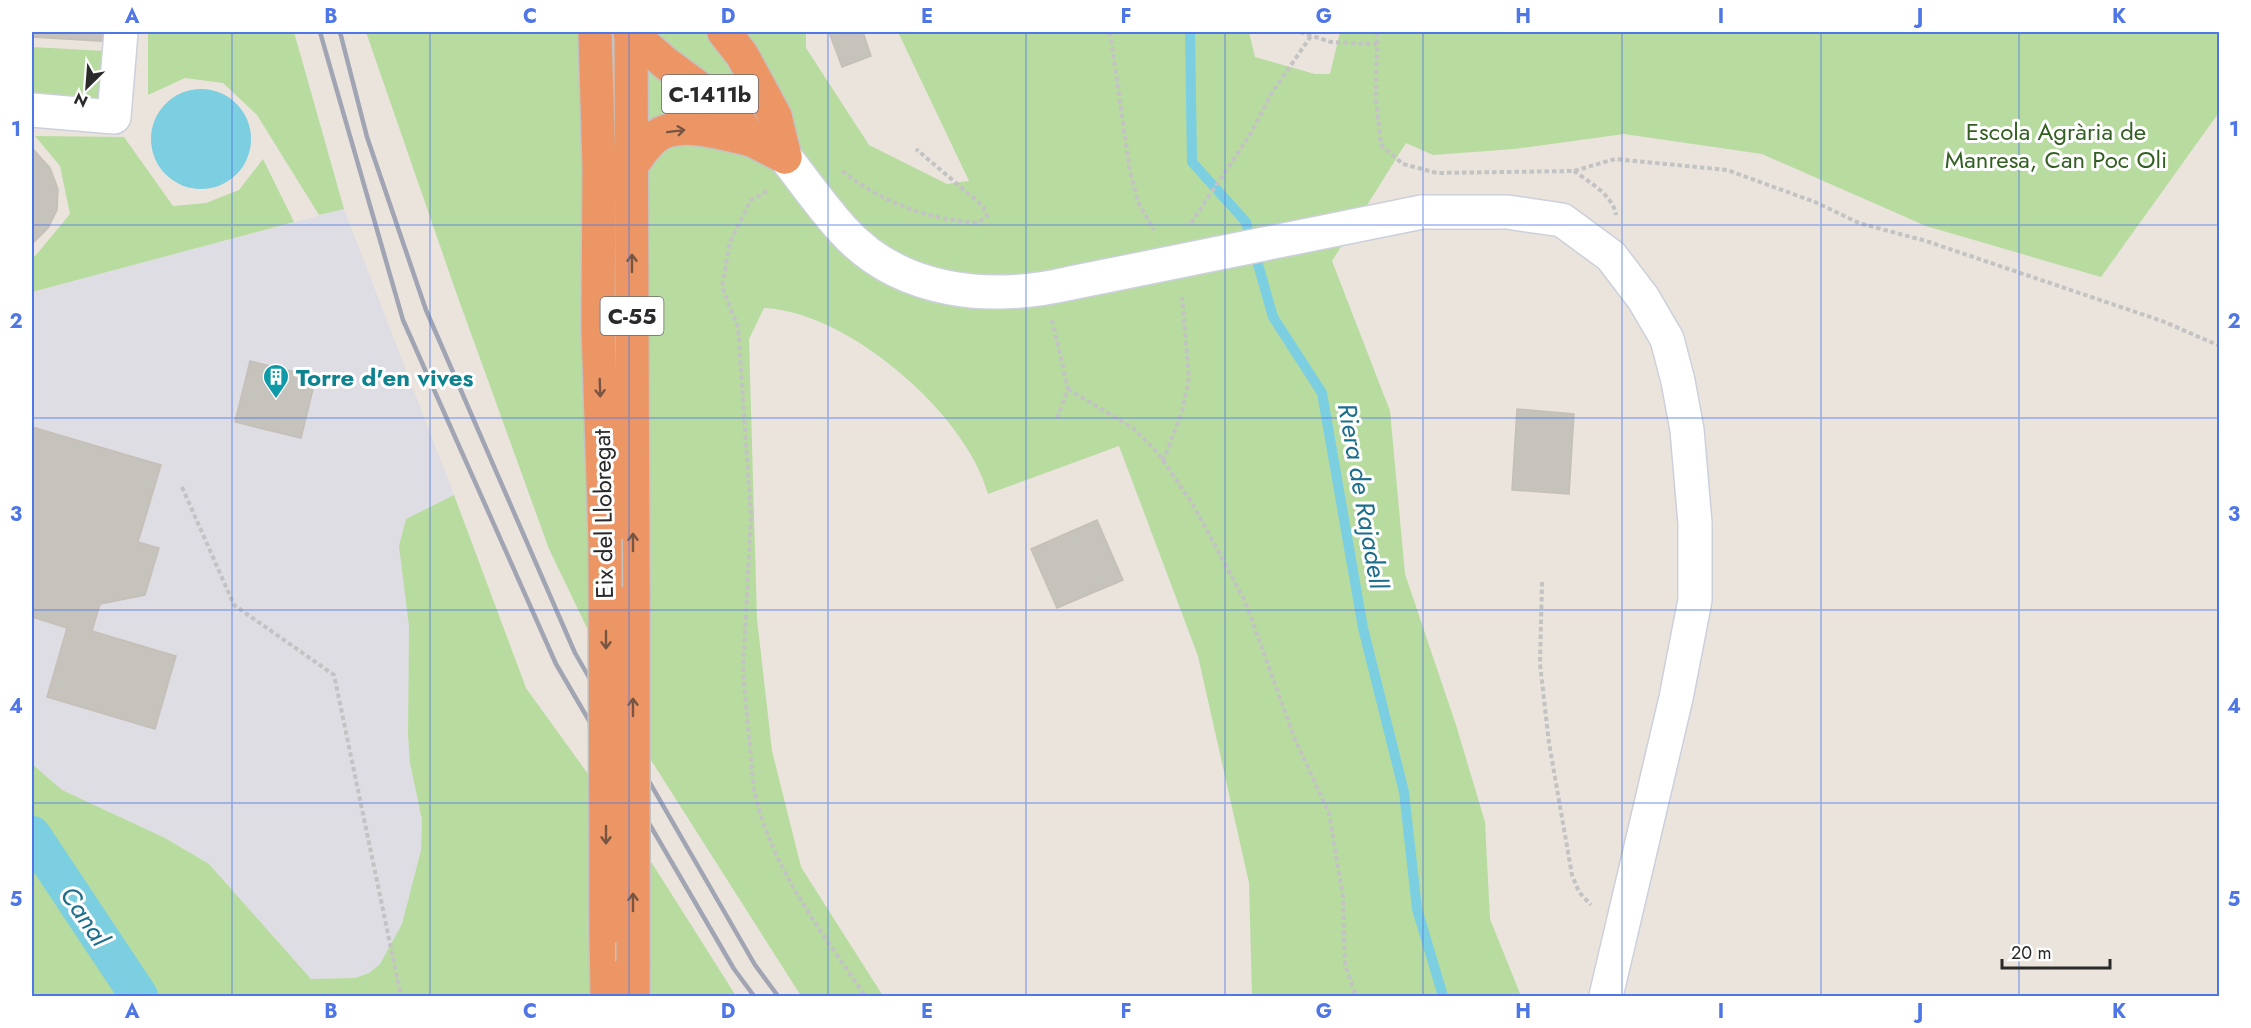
<svg xmlns="http://www.w3.org/2000/svg" width="2251" height="1028" font-family="Jost,sans-serif">
  <style>
    .industrial { fill: #dedde3 }
    .green { fill: #b8dba0 }
    .water { fill: #7ccee1 }
    .lines { fill: none; stroke-linecap: round; stroke-linejoin: round }
    .stream { stroke: #7ccee1; stroke-width: 10 }
    .canal { stroke: #7ccee1; stroke-width: 38 }
    .building { fill: #c6c2bc; stroke: #c5bfb7; stroke-width: 1.5 }
    .minor-casing { stroke: #ccd0da; stroke-width: 36 }
    .highway-casing { stroke: #c3c3c3; stroke-width: 36 }
    .path { stroke: #c3c3c3; stroke-width: 4; stroke-dasharray: 4.5 3; stroke-linecap: butt }
    .minor { stroke: #fff; stroke-width: 33 }
    .highway { stroke: #ec9666; stroke-width: 33 }
    .rail { stroke: #a1a4b2; stroke-width: 4.5 }
    .minor-bridge-casing { stroke: #ccd0da; stroke-width: 36; stroke-linecap: butt }
    .highway-bridge-casing { stroke: #c3c3c3; stroke-width: 36; stroke-linecap: butt }
    .minor-bridge { stroke: #fff; stroke-width: 33 }
    .highway-bridge { stroke: #ec9666; stroke-width: 33 }
    .oneway { stroke: #785542 }
    .grid { fill: none; stroke: #4f76e6; stroke-width: 1.5; stroke-opacity: 0.55 }
    .labels { text-anchor: middle; dominant-baseline: central; stroke-width: 6; stroke-linejoin: round; paint-order: stroke }
    .shield { fill: #fff; stroke: #6a6a6a; stroke-width: 1.5 }
    .shield-label { font-size: 22px; font-weight: bold; fill: #2a2a2a }
    .park-label { font-size: 24px; fill: #335f22; stroke: #fff }
    .culture-label { font-size: 24px; font-weight: bold; fill: #0d838f; stroke: #fff; text-anchor: start }
    .street-label { font-size: 24px; fill: #2a2a2a; stroke: #fff }
    .water-label { font-size: 26px; font-style: italic; fill: #1c6e8c; stroke: #fff }
    .neatline { fill: none; stroke: #4f76e6; stroke-width: 2 }
    .grid-label { font-size: 20px; text-anchor: middle; font-weight: bold; fill: #4f76e6 }
  </style>
  <rect width="100%" height="100%" fill="#eae4dd"/>
  <polygon class="industrial" points="344,209 454,495 406,519 409,626 408,735 410,763 422,820 421,850 402,924 380,964 369,973 355,978 311,979 209,864 165,838 62,790 32,764 32,292"/>
  <g class="green">
    <polygon points="148,32 294,32 344,209 319,215 257,115 223,83 185,78 148,95"/>
    <path d="M366,32h440v16l63,97 78,39 22,-3 -71,-149h351l6,25 60,17h15l10,-42h879l1,79 -119,166 -175,-51 -164,-72 -138,-20 -110,15 -81,6 -27,-12 -74,118 58,150 15,163 51,151 29,97 5,97 31,77h-269l-3,-113 -51,-227 -79,-210 -131,48c-21,-80 -141,-183 -224,-186l-15,31 8,280 15,132 29,116 82,129h-82l-152,-239 -100,-208 -93,-257z"/>
    <polygon points="32,47 105,51 100,104 32,99"/>
    <polygon points="35,136 124,137 173,206 206,203 239,190 263,159 294,222 32,292 32,257 36,255 70,214 60,166"/>
    <polygon points="454,495 526,688 650,860 736,996 32,996 32,764 62,790 165,838 209,864 311,979 355,978 369,973 380,964 402,924 421,850 422,820 410,763 408,735 409,626 399,546 406,519"/>
  </g>
  <circle class="water" cx="201" cy="139" r="50"/>
  <g class="lines">
    <polyline class="stream" points="1190,32 1192,162 1246,222 1273,317 1322,393 1363,628 1404,792 1417,909 1443,996"/>
    <polyline class="canal" points="32,835 139,996"/>
  </g>
  <g class="building">
    <polygon points="32,32 116,32 115,42 32,37"/>
    <polygon points="829,32 863,32 871,56 842,67"/>
    <polygon points="32,148 50,168 58,189 57,210 48,228 32,244"/>
    <polygon points="250,361 316,377 301,438 235,422"/>
    <polygon points="1517,409 1574,414 1569,494 1512,490"/>
    <polygon points="32,427 161,465 138,542 159,548 145,595 100,604 92,631 176,656 155,729 47,697 67,628 32,617"/>
    <polygon points="1097,520 1123,580 1057,608 1031,549"/>
  </g>
  <g class="lines">
    <defs>
      <g id="minor">
        <polyline points="32,110 114,117 121,32"/>
        <path d="M785,157c19,24 37,50 57,72 58,65 148,73 229,54"/>
        <polyline points="1422,212 1507,212 1562,220 1611,256 1643,298 1667,339 1678,381 1687,430 1695,523 1695,600 1676,698 1606,996"/>
      </g>
      <g id="highway">
        <polyline points="595,32 599,168 598,329 605,539"/>
        <polyline points="630,32 664,62 733,113 752,140 785,157"/>
        <polyline points="631,32 633,600"/>
        <polyline points="724,32 742,55 775,116 785,157"/>
        <path d="M632,165c8,-11 18,-28 32,-33 26,-10 63,3 88,8"/>
        <polyline points="606,929 607,996"/>
        <polyline points="633,996 633,961"/>
      </g>
    </defs>
    <use href="#minor" class="minor-casing"/>
    <use href="#highway" class="highway-casing"/>
    <g class="path">
      <polyline points="1110,32 1130,172 1138,202 1154,230"/>
      <polyline points="1300,32 1331,42 1377,44"/>
      <polyline points="1377,32 1376,99 1381,145 1403,164 1437,173 1574,171 1615,159 1727,170 1815,202 1859,223 1926,241 2162,321 2220,346"/>
      <path d="M842,171c41,32 85,48 136,52l9,-7 -4,-10 -67,-57"/>
      <path d="M1574,171c15,11 39,24 42,44"/>
      <path d="M767,191l-16,9 -21,42 -8,45 16,40 13,189 -8,157 11,117c17,78 68,142 111,206"/>
      <polyline points="1191,223 1251,133 1271,94 1311,36"/>
      <polyline points="1052,320 1068,389 1056,421"/>
      <polyline points="1068,389 1133,428 1158,453 1192,503 1245,601 1294,737 1329,813 1343,897 1345,965 1356,996"/>
      <polyline points="1163,461 1182,412 1189,378 1182,297"/>
      <polyline points="182,487 234,605 334,675 401,996"/>
      <polyline points="1542,582 1540,664 1549,743 1572,875 1579,892 1591,905"/>
    </g>
    <use href="#minor" class="minor"/>
    <use href="#highway" class="highway"/>
    <g class="rail">
      <polyline points="320,32 403,320 556,664 734,969 754,996"/>
      <polyline points="340,32 367,137 426,310 575,653 755,965 778,996"/>
    </g>
    <defs>
      <polyline id="minor-bridge" points="1071,283 1422,212"/>
      <g id="highway-bridge">
        <polyline points="605,539 606,929"/>
        <polyline points="633,961 633,600"/>
      </g>
    </defs>
    <use href="#minor-bridge" class="minor-bridge-casing"/>
    <use href="#highway-bridge" class="highway-bridge-casing"/>
    <use href="#minor-bridge" class="minor-bridge"/>
    <use href="#highway-bridge" class="highway-bridge"/>
  </g>
  <defs><path id="oneway-shaft" d="M-6 0H5M1.5-3L5.5 0L1.5 3" fill="none" stroke-width="1.6" stroke-linecap="round" stroke-linejoin="round" transform="scale(1.5)"/></defs>
  <g class="oneway">
    <use href="#oneway-shaft" transform="translate(676 131) rotate(-7)"/>
    <use href="#oneway-shaft" transform="translate(632 263) rotate(-90)"/>
    <use href="#oneway-shaft" transform="translate(600 388) rotate(88)"/>
    <use href="#oneway-shaft" transform="translate(633 542) rotate(-90)"/>
    <use href="#oneway-shaft" transform="translate(606 640) rotate(90)"/>
    <use href="#oneway-shaft" transform="translate(633 707) rotate(-90)"/>
    <use href="#oneway-shaft" transform="translate(606 835) rotate(90)"/>
    <use href="#oneway-shaft" transform="translate(633 902) rotate(-90)"/>
  </g>
  <path class="grid" d="M232,32v964M430,32v964M629,32v964M828,32v964M1026,32v964M1225,32v964M1423,32v964M1622,32v964M1821,32v964M2019,32v964M32,225h2188M32,418h2188M32,610h2188M32,803h2188"/>
  <defs>
    <symbol id="building-pin" viewBox="-11 -11 22 30"><path d="M0 17L-7.5 6A9.5 9.5 0 1 1 7.5 6Z" fill="#0f9aa8" stroke="#fff"/><path d="M-4-6H4V6H1V3H-1V6H-4ZM-2.5-4.3h1.7v1.8h-1.7ZM.8-4.3h1.7v1.8H.8ZM-2.5-1h1.7V.8h-1.7ZM.8-1h1.7V.8H.8Z" fill="#fff"/></symbol>
  </defs>
  <g fill-rule="evenodd">
    <use href="#building-pin" x="261" y="362" width="30" height="40"/>
  </g>
  <g class="labels">
    <g class="shield">
      <rect x="662" y="75" width="96" height="38" rx="4.5"/>
      <rect x="600.5" y="297" width="63" height="38" rx="4.5"/>
    </g>
    <g class="shield-label">
      <text x="710" y="94">C-1411b</text>
      <text x="632" y="316">C-55</text>
    </g>
    <g class="park-label">
      <text x="2056" y="131">Escola Agrària de<tspan x="2056" dy="28">Manresa, Can Poc Oli</tspan></text>
    </g>
    <g class="culture-label">
      <text x="296" y="377">Torre d'en vives</text>
    </g>
    <g class="street-label">
      <text transform="translate(603 514) rotate(-91)">Eix del Llobregat</text>
    </g>
    <g class="water-label">
      <text transform="translate(1363 496) rotate(80)">Riera de Rajadell</text>
      <text transform="translate(85 916) rotate(56)">Canal</text>
    </g>
  </g>
  <rect width="2251" height="1028" fill="none" stroke="#ffffff" stroke-width="66"/>
  <g transform="translate(87 87) rotate(205)" stroke="#ffffff" stroke-width="4.5" paint-order="stroke">
  <path d="M0-4.5L10 22L0 15L-10 22Z" fill="#2a2a2a"/>
  <text y="-9" font-size="16" font-weight="bold" text-anchor="middle" fill="#2a2a2a">N</text>
  </g>
  <path d="M2002 959v9h108v-9" fill="none" stroke="#2a2a2a" stroke-width="3"/>
  <text x="2011" y="959" font-size="18" fill="#2a2a2a" stroke="#ffffff" stroke-width="4.5" paint-order="stroke">20 m</text>
  <rect x="33" y="33" width="2185" height="962" class="neatline"/>
  <g class="grid-label">
    <text x="132" y="23">A</text>
    <text x="331" y="23">B</text>
    <text x="530" y="23">C</text>
    <text x="728" y="23">D</text>
    <text x="927" y="23">E</text>
    <text x="1126" y="23">F</text>
    <text x="1324" y="23">G</text>
    <text x="1523" y="23">H</text>
    <text x="1721" y="23">I</text>
    <text x="1920" y="23">J</text>
    <text x="2119" y="23">K</text>
    <text x="16" y="136">1</text>
    <text x="2234" y="136">1</text>
    <text x="16" y="328">2</text>
    <text x="2234" y="328">2</text>
    <text x="16" y="521">3</text>
    <text x="2234" y="521">3</text>
    <text x="16" y="713">4</text>
    <text x="2234" y="713">4</text>
    <text x="16" y="906">5</text>
    <text x="2234" y="906">5</text>
    <text x="132" y="1018">A</text>
    <text x="331" y="1018">B</text>
    <text x="530" y="1018">C</text>
    <text x="728" y="1018">D</text>
    <text x="927" y="1018">E</text>
    <text x="1126" y="1018">F</text>
    <text x="1324" y="1018">G</text>
    <text x="1523" y="1018">H</text>
    <text x="1721" y="1018">I</text>
    <text x="1920" y="1018">J</text>
    <text x="2119" y="1018">K</text>
  </g>
</svg>
